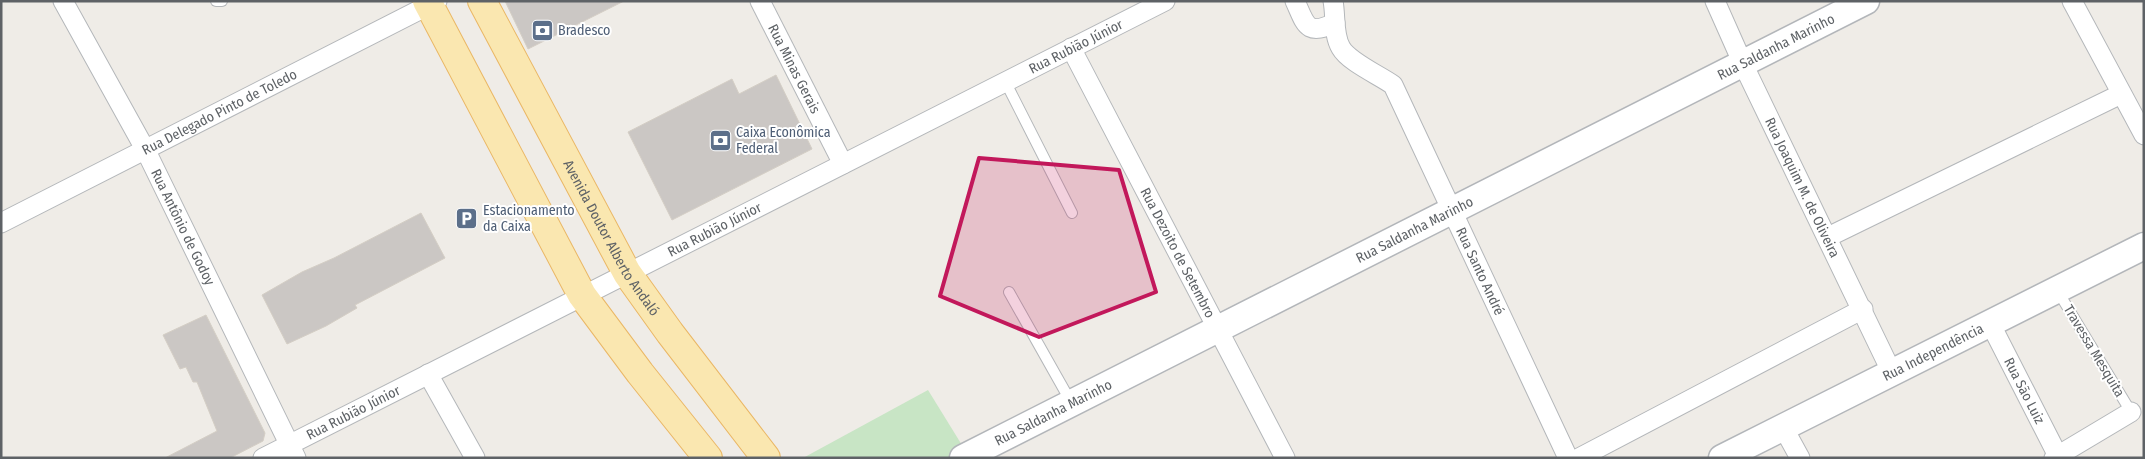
<svg xmlns="http://www.w3.org/2000/svg" width="2145" height="459" font-family="'Fira Sans Condensed',sans-serif">
  <style>
    .green { fill: #c8e5c5 }
    .building { fill: #cbc7c4; stroke: #d4cec5 }
    .lines { fill: none; stroke-linecap: round; stroke-linejoin: round }
    .lane-casing { stroke: #b4b7ba; stroke-width: 12 }
    .street-casing { stroke: #b4b7ba; stroke-width: 21 }
    .secondary-casing { stroke: #b3b6ba; stroke-width: 29 }
    .primary-casing { stroke: #eab765; stroke-width: 30 }
    .lane { stroke: #fff; stroke-width: 10 }
    .street { stroke: #fff; stroke-width: 19 }
    .secondary { stroke: #fff; stroke-width: 26 }
    .primary { stroke: #fae7b0; stroke-width: 28 }
    .marked { fill: #c2185b; fill-opacity: 0.2; stroke: #c2185b; stroke-width: 4; stroke-linejoin: round }
    .labels { text-anchor: middle; dominant-baseline: central; stroke-width: 4; stroke-linejoin: round; paint-order: stroke }
    .service-label { font-size: 14px; fill: #4e5e75; stroke: #fff; text-anchor: start }
    .street-label { font-size: 14px; fill: #5e6266; stroke: #fff }
  </style>
  <rect width="100%" height="100%" fill="#efece7"/>
  <polygon class="green" points="928,390 965,450 949,458 803,458"/>
  <g class="building">
    <polygon points="505,1 624,1 528,49"/>
    <polygon points="776,75 812,149 672,220 628,132 732,79 739,94"/>
    <polygon points="421,213 445,258 355,305 357,308 326,326 287,344 262,295 302,272 334,258"/>
    <polygon points="206,315 265,433 263,441 230,458 165,458 217,431 197,382 193,382 186,367 180,369 163,335"/>
  </g>
  <g class="lines">
    <defs>
      <g id="lane">
        <polyline points="216,1 222,1"/>
        <polyline points="1005,81 1072,213"/>
        <polyline points="2057,290 2131,412"/>
        <polyline points="1009,292 1071,402"/>
      </g>
      <g id="street">
        <path id="s1" d="M63,1l82,148 151,309"/>
        <path id="s2" d="M760,1l83,163"/>
        <path d="M1295,1c11,24 11,35 40,22"/>
        <path id="s3" d="M1333,1c3,15 0,34 8,47 8,14 38,27 52,37l175,373"/>
        <path id="s4" d="M1715,1l28,63 149,309"/>
        <polyline points="2072,1 2144,135"/>
        <path id="s5" d="M1071,48l214,410"/>
        <path id="s6" d="M1,223l436,-222"/>
        <polyline points="1828,237 2121,94"/>
        <path id="s7" d="M1990,323l69,135"/>
        <polyline points="428,374 475,458"/>
        <polyline points="1783,427 1800,458"/>
        <path id="s8" d="M263,458l902,-457"/>
        <polyline points="1579,458 1863,309"/>
        <polyline points="2054,458 2131,412"/>
      </g>
      <g id="secondary">
        <path id="s9" d="M963,458l903,-457"/>
        <path id="s10" d="M1722,458l422,-212"/>
      </g>
      <g id="primary">
        <polyline points="427,1 582,295 640,373 708,458"/>
        <path id="s11" d="M482,1l145,272 43,60 96,125"/>
      </g>
    </defs>
    <use href="#lane" class="lane-casing"/>
    <use href="#street" class="street-casing"/>
    <use href="#secondary" class="secondary-casing"/>
    <use href="#primary" class="primary-casing"/>
    <use href="#lane" class="lane"/>
    <use href="#street" class="street"/>
    <use href="#secondary" class="secondary"/>
    <use href="#primary" class="primary"/>
  </g>
  <path class="marked" d="M979,158l140,12 37,122 -117,45 -99,-41z"/>
  <defs>
    <symbol id="bank-square" viewBox="-11 -11 22 22"><rect x="-9" y="-9" width="18" height="18" rx="4" fill="#5c6f8a" stroke="#fff"/><path d="M-6-4H6V4H-6ZM0-2.3a2.3 2.3 0 1 0 0 4.6a2.3 2.3 0 1 0 0-4.6Z" fill="#fff"/></symbol>
    <symbol id="parking-square" viewBox="-11 -11 22 22"><rect x="-9" y="-9" width="18" height="18" rx="4" fill="#5c6f8a" stroke="#fff"/><path d="M-3.5-5.5H1a3.5 3.5 0 0 1 0 7H-1V5.5H-3.5ZM-1-3.4V-.6H.8a1.4 1.4 0 0 0 0-2.8Z" fill="#fff"/></symbol>
  </defs>
  <g fill-rule="evenodd">
    <use href="#bank-square" x="530" y="18" width="25" height="25"/>
    <use href="#bank-square" x="708" y="128" width="25" height="25"/>
    <use href="#parking-square" x="454" y="206" width="25" height="25"/>
  </g>
  <g class="labels">
    <g class="service-label">
      <text x="558" y="30">Bradesco</text>
      <text x="736" y="132">Caixa Econômica<tspan x="736" dy="16">Federal</tspan></text>
      <text x="483" y="210">Estacionamento<tspan x="483" dy="16">da Caixa</tspan></text>
    </g>
    <g class="street-label">
      <text stroke="none"><textPath href="#s8" startOffset="911">Rua Rubião Júnior</textPath></text>
      <text stroke="none"><textPath href="#s9" startOffset="911">Rua Saldanha Marinho</textPath></text>
      <text stroke="none"><textPath href="#s2" startOffset="76">Rua Minas Gerais</textPath></text>
      <text stroke="none"><textPath href="#s6" startOffset="245">Rua Delegado Pinto de Toledo</textPath></text>
      <text stroke="none"><textPath href="#s4" startOffset="206">Rua Joaquim M. de Oliveira</textPath></text>
      <text stroke="none"><textPath href="#s1" startOffset="256">Rua Antônio de Godoy</textPath></text>
      <text stroke="none"><textPath href="#s8" startOffset="506">Rua Rubião Júnior</textPath></text>
      <text stroke="none"><textPath href="#s9" startOffset="506">Rua Saldanha Marinho</textPath></text>
      <text stroke="none"><textPath href="#s11" startOffset="270">Avenida Doutor Alberto Andaló</textPath></text>
      <text stroke="none"><textPath href="#s5" startOffset="231">Rua Dezoito de Setembro</textPath></text>
      <text stroke="none"><textPath href="#s3" startOffset="318">Rua Santo André</textPath></text>
      <text transform="translate(2094 351) rotate(59)">Travessa Mesquita</text>
      <text stroke="none"><textPath href="#s10" startOffset="236">Rua Independência</textPath></text>
      <text stroke="none"><textPath href="#s7" startOffset="76">Rua São Luiz</textPath></text>
      <text stroke="none"><textPath href="#s8" startOffset="101">Rua Rubião Júnior</textPath></text>
      <text stroke="none"><textPath href="#s9" startOffset="101">Rua Saldanha Marinho</textPath></text>
    </g>
  </g>
  <rect width="2145" height="459" fill="none" stroke="#5e6266" stroke-width="5"/>
</svg>
